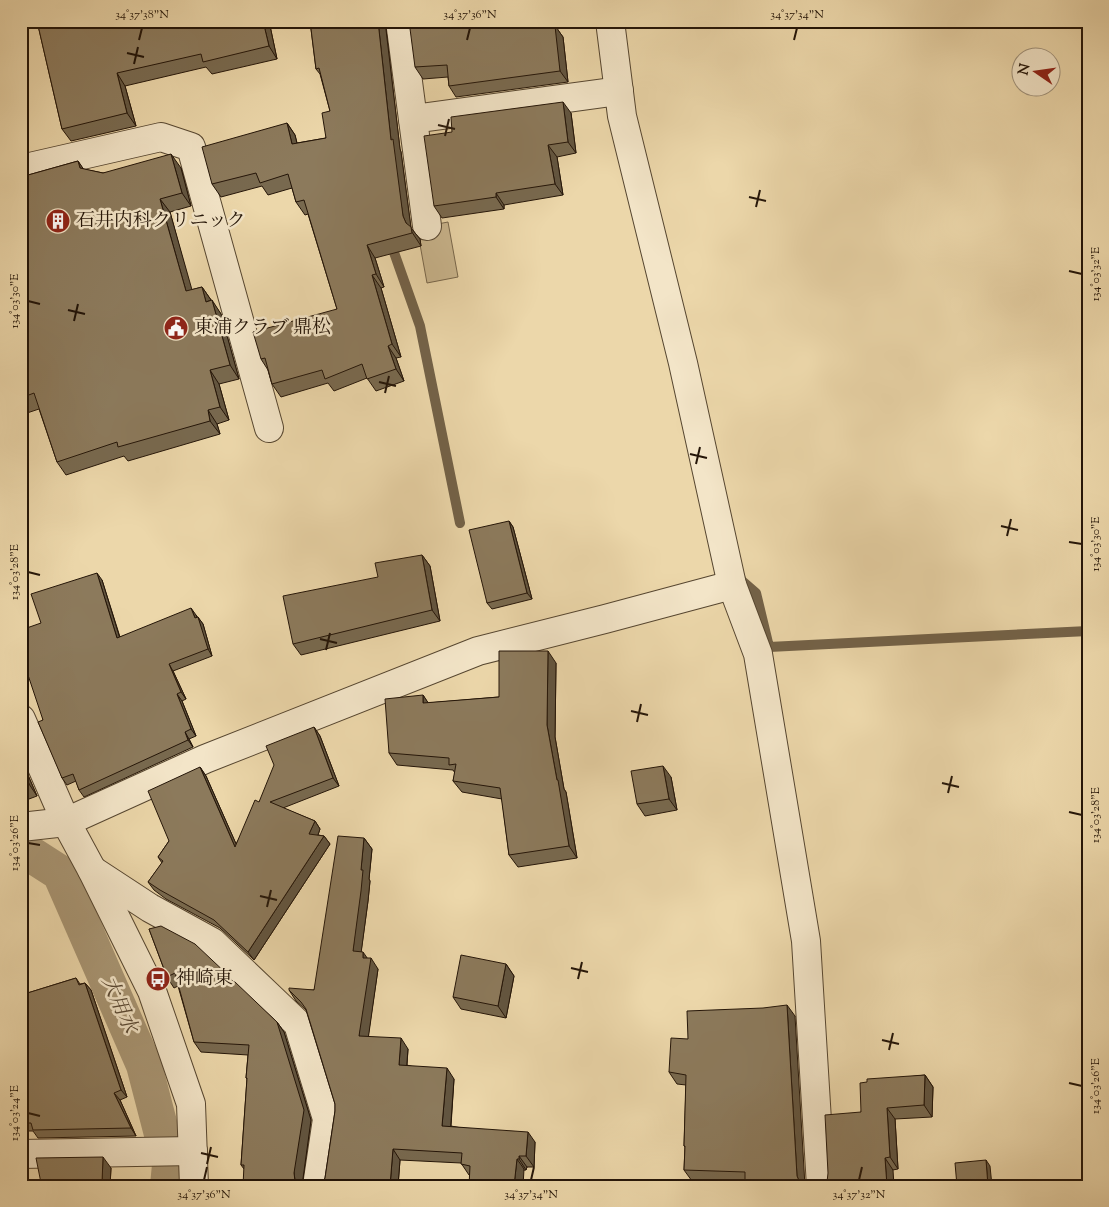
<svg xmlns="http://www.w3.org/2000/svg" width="1109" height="1207" font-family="'Sorts Mill Goudy','Noto Serif JP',serif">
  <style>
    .green { fill: #cab68e; stroke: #77664b }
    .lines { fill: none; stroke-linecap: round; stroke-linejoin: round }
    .stream { stroke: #736248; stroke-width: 10 }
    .canal { stroke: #a89573; stroke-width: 36 }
    .minor-casing { stroke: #564630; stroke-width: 30 }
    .tertiary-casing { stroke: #564630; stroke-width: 30 }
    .minor { stroke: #f3e5c8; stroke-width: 28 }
    .tertiary { stroke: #f3e5c8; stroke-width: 28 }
    .wall { fill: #78694f; stroke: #241508 }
    .shaded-wall { fill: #625540; stroke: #241508 }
    .building { fill: #8c7a5c; stroke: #241508 }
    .ticks { fill: none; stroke: #241508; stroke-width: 2 }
    .labels { text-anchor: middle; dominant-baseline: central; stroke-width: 5; stroke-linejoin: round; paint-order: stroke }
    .poi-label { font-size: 19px; fill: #241508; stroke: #f3e5c8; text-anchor: start }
    .water-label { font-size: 20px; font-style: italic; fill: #594833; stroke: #f3e5c8 }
    .neatline { fill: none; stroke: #241508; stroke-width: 2 }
    .ticks-label { font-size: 12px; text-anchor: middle; fill: #241508 }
  </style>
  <rect width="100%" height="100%" fill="#ecd7aa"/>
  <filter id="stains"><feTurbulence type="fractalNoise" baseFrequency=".004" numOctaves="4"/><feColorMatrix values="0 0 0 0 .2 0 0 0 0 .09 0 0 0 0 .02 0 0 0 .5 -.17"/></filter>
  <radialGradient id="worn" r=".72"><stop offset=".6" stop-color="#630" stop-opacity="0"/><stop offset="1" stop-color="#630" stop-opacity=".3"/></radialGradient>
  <polygon class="green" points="448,222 458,277 427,283 417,228"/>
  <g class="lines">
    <g class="stream">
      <polyline points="390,241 420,326 460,523"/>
      <polyline points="740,576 741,580 756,593 769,647 1088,631"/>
    </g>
    <polyline class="canal" points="21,848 60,873 144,1065 170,1165 168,1186"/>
    <defs>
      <g id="minor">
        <polyline points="400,21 427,226"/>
        <polyline points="610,21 622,116 683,363 732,585 758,654 806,941 821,1186"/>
        <polyline points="413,119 619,91"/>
        <polyline points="21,169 161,137 191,147 269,428"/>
        <polyline points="21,827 66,822 205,759 478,651 605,619 732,585"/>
        <polyline points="92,870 150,908 212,942 298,1024 327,1119 317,1186"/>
        <polyline points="21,1154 193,1151"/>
      </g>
      <polyline id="tertiary" points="21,719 66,822 92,870 152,991 191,1104 194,1186"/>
    </defs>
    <use href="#minor" class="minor-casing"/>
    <use href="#tertiary" class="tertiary-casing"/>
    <use href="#minor" class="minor"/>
    <use href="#tertiary" class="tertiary"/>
  </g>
  <g class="wall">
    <polygon points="37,21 269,21 277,59 212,74 206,67 125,86 136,126 71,141 62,129"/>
    <polygon points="310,21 385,21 400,149 401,152 411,228 420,239 421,246 375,258 384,287 381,288 401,357 396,358 404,381 376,391 367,378 334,391 328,383 281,397 272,384 268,370 261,359 337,309 308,214 305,215 296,202 292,188 268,195 262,186 221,197 212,184 287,123 295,135 297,143 326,138 330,111 320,74 316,69"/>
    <polygon points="558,30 563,37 568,82 456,97 449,86 448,77 423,79 415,67"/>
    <polygon points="571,113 576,153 557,157 563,195 504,205 504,209 442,218 434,206"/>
    <polygon points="78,161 83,169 103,173 181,168 191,206 170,212 191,290 202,287 221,314 239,379 219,384 229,420 217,424 220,434 128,461 124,456 66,475 57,462 39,409 21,415 21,177"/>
    <polygon points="509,521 513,527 532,599 492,609 487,603"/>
    <polygon points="422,555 430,566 440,621 301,655 293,644"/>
    <polygon points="102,580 120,637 196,615 203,624 212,656 173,671 186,699 182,701 196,736 189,739 193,747 84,797 79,790 76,781 67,785 62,778 43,720 41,623"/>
    <polygon points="556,663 555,737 564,789 566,792 577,858 518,867 509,855 502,799 462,792 453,781 455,773 453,770 397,765 389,753 423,695 428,703 499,697"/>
    <polygon points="314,727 320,736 339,786 283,808 315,821 320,829 318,835 324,836 330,844 254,960 220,928 166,899 154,890 148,882 162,863 158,857 169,841 200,767 206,776 236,844 259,802"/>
    <polygon points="21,759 37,796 21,802"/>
    <polygon points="671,777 677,810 645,816 637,804"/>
    <polygon points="364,838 372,849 369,879 370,881 368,901 361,952 378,969 368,1037 408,1049 407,1065 454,1079 451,1126 535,1142 534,1167 527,1167 526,1170 470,1175 469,1175 461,1163 400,1160 398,1186 321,1186 322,1185 325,1178 335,1111 335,1104 306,1010 296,1001 289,990 314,990"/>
    <polygon points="149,929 229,976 233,982 277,1022 284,1032 311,1120 302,1184 244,1169 241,1165 247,1079 246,1078 248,1055 201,1052 194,1042 178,986 174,988 167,977"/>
    <polygon points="506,964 514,976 506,1018 461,1009 453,997"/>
    <polygon points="76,978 80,984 85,983 91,990 127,1097 120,1100 136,1136 38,1138 33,1131 21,1131 21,995"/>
    <polygon points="795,1016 745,1183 692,1181 684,1170 685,1147 684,1146 686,1085 677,1084 669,1072 688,1039"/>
    <polygon points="925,1075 933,1087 932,1117 895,1119 898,1169 827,1182 861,1112 867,1082"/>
    <polygon points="111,1168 110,1186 21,1186 41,1183"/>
  </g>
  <g class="shaded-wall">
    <polygon points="263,21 269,21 277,59 269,46"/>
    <polygon points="378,21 385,21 400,149 401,152 411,228 420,239 421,246 406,223 403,216 391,140"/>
    <polygon points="550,21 557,21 558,30 563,37 568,82 560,71"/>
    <polygon points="117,73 125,86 136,126 127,113"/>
    <polygon points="563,102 571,113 576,153 568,142"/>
    <polygon points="287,123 295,135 300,156 292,144"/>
    <polygon points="548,145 557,157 563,195 555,184"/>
    <polygon points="171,154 181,168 191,206 182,193"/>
    <polygon points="78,161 87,174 80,168"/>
    <polygon points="496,193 504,205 504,209 496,197"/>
    <polygon points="160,199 170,212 196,304 186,291"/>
    <polygon points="367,245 375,258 384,287 376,274"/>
    <polygon points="372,275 381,288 401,357 392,344"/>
    <polygon points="202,287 211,300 206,302"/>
    <polygon points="212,300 221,314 239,379 230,365"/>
    <polygon points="388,346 396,358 404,381 396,369"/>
    <polygon points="210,370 219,384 229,420 220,407"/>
    <polygon points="208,410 217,424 220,434 210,421"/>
    <polygon points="509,521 513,527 532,599 527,593"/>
    <polygon points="422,555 430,566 440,621 432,610"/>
    <polygon points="97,573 102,580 122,645 117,638"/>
    <polygon points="191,608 196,615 200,625 198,617 203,624 212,656 208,649"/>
    <polygon points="548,651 556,663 555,737 564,789 566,792 577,858 569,846 547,725"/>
    <polygon points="169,664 173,671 186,699 181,692"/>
    <polygon points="177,694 182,701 196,736 191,729"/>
    <polygon points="423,695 431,707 423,703"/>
    <polygon points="314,727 320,736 339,786 333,778"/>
    <polygon points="185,732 189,739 193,747 188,740"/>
    <polygon points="21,759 37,796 29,784 21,766"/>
    <polygon points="663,766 671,777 677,810 669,799"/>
    <polygon points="200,767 206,776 241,855 235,847"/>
    <polygon points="315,821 320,829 315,843 309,834"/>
    <polygon points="324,836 330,844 254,960 248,952"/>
    <polygon points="364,838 372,849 369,879 370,881 368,901 360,961 353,951"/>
    <polygon points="363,952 370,962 371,958 378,969 367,1047 359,1036"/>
    <polygon points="506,964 514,976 506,1018 498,1006"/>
    <polygon points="229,976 236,987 225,981"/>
    <polygon points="85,983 91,990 127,1097 121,1090"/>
    <polygon points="787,1005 795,1016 805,1186 802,1186 800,1183 797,1176"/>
    <polygon points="277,1022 284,1032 311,1120 302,1186 298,1186 295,1181"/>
    <polygon points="401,1038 408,1049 406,1075 399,1065"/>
    <polygon points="447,1068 454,1079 450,1136 442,1126"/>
    <polygon points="925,1075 933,1087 932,1117 924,1105"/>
    <polygon points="114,1093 120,1100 136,1136 131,1128"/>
    <polygon points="887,1108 895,1119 898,1169 890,1157"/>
    <polygon points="528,1132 535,1142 534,1167 526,1156"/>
    <polygon points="393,1149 400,1160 398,1186 390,1186"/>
    <polygon points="519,1156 527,1167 526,1170 519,1159"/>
    <polygon points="103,1157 111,1168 110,1186 104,1186 102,1183"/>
    <polygon points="885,1158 893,1170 894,1186 887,1186"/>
    <polygon points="517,1159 524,1169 523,1186 514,1186"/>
    <polygon points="986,1160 990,1166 992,1186 988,1186"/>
  </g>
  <g class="building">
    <polygon points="37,21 263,21 269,46 203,62 201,54 117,73 127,113 62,129"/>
    <polygon points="310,21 378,21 391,140 393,139 403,216 406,223 411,227 412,233 367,245 376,274 372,275 392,344 388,346 396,369 367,379 362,364 325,379 322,370 272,384 265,358 261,359 253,332 337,309 304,200 296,202 288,174 260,183 256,173 212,184 202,147 287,123 292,144 326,138 322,113 330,111 319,68 316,69"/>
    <polygon points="409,21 550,21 551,26 555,26 560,71 449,86 447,65 415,67"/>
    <polygon points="563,102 568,142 548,145 555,184 496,193 496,197 434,206 424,136 452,132 451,117"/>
    <polygon points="171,154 182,193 160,199 186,291 202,287 206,302 212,300 230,365 210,370 220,407 208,410 210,421 118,447 117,442 57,462 34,393 21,398 21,177 78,161 80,168 103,173"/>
    <polygon points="509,521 527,593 487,603 469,530"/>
    <polygon points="422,555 432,610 293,644 283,596 378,577 375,563"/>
    <polygon points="97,573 117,638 191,608 195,618 198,617 208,649 169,664 181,692 177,694 191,729 185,732 188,740 79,790 73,774 62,778 38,722 43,720 21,654 21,630 41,623 31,594"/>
    <polygon points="499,651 548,651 547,725 557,780 558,780 569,846 509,855 500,788 453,781 456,764 449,765 449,758 389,753 385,699 423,695 423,703 499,697"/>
    <polygon points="314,727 333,778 270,802 315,821 309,834 324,836 248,952 214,920 160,890 148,882 163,861 158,857 169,841 148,791 200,767 235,847 255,800 259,802 274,765 266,746"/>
    <polygon points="21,766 29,784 21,787"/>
    <polygon points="663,766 669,799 637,804 631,771"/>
    <polygon points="338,836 364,838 361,870 363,870 361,891 353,951 363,952 363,958 371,958 359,1036 401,1038 399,1065 447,1068 442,1126 528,1132 526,1156 519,1156 519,1159 517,1159 514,1186 469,1186 470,1166 461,1164 462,1153 393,1149 390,1186 321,1186 322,1185 325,1178 335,1111 335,1104 306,1009 301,1002 289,990 289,988 314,990"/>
    <polygon points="161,926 195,944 229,976 225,981 235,982 277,1022 304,1110 294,1173 295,1181 298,1186 243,1186 244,1165 241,1165 247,1078 246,1078 249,1045 194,1042 175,973 167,977 149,929"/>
    <polygon points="461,955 506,964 498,1006 453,997"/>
    <polygon points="76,978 79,985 85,983 121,1090 114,1093 131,1128 33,1130 31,1123 21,1123 21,995"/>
    <polygon points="787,1005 797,1176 800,1183 803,1186 745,1186 745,1172 684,1170 685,1146 684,1146 686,1075 669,1072 671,1038 688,1039 687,1011 763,1008"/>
    <polygon points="925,1075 924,1105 887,1108 890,1157 885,1158 887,1186 822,1186 827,1182 828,1173 825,1115 861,1112 860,1083 867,1082 867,1079"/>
    <polygon points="103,1157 102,1183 84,1181 83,1186 21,1186 22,1181 41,1183 36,1158"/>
    <polygon points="986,1160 988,1186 957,1186 955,1163"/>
  </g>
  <path class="ticks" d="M139,40l3,-12M467,40l3,-12M794,40l3,-12M127,53l17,4M134,64l4,-17M438,125l17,4M445,136l4,-17M749,197l17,4M756,207l4,-17M1069,271l13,3M28,301l12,3M68,310l17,4M74,321l4,-17M379,382l17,4M385,393l4,-17M690,454l17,4M696,464l4,-17M1001,526l17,4M1007,536l4,-17M1069,542l13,2M28,572l12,3M320,639l17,4M326,650l4,-17M631,711l17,4M637,722l4,-18M942,783l17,4M948,793l4,-17M1069,812l13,3M28,843l12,2M260,896l17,4M267,907l4,-17M571,968l17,4M578,979l4,-17M882,1040l17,4M889,1050l4,-17M1069,1083l13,3M28,1113l12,3M201,1153l17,4M207,1164l4,-17M204,1180l3,-13M531,1180l3,-13M859,1180l3,-13"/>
  <defs>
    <symbol id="building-disc" viewBox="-11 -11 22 22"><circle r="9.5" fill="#8f2418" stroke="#f3e5c8"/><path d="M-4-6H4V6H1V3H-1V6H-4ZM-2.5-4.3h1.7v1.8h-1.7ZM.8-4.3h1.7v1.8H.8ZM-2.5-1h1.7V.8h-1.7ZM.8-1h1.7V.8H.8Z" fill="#fff"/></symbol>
    <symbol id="civic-disc" viewBox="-11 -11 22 22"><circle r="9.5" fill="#8f2418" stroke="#f3e5c8"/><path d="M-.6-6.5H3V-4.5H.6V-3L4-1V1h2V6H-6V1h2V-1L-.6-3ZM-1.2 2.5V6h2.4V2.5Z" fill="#fff"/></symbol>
    <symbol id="bus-disc" viewBox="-11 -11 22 22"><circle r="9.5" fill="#8f2418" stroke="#f3e5c8"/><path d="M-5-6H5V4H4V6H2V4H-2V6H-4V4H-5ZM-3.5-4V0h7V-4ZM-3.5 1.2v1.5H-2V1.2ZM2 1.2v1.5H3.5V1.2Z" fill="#fff"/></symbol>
  </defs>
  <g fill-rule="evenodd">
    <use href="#building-disc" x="44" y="207" width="28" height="28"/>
    <use href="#civic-disc" x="162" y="314" width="28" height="28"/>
    <use href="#bus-disc" x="144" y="965" width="28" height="28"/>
  </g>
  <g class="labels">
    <g class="poi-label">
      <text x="76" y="221">石井内科クリニック</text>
      <text x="194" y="328">東浦クラブ 鼎松</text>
      <text x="176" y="979">神崎東</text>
    </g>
    <g class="water-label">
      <text transform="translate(118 1005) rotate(66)">大用水</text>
    </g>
  </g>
  <rect width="1109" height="1207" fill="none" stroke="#ecd7aa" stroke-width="55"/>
  <g transform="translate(1036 72) rotate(283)"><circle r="24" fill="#f3e5c8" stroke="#a0927b"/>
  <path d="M0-4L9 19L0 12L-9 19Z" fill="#8f2418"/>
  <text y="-8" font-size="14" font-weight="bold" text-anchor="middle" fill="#241508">N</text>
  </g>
  <rect x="28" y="28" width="1054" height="1152" class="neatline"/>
  <g class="ticks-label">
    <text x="142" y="18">34°37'38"N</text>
    <text x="470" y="18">34°37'36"N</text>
    <text x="797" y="18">34°37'34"N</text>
    <text transform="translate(1095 274) rotate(-90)" y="4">134°03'32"E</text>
    <text transform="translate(14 301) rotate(-90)" y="4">134°03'30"E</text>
    <text transform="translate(1095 544) rotate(-90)" y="4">134°03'30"E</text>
    <text transform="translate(14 572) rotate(-90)" y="4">134°03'28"E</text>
    <text transform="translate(1095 815) rotate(-90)" y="4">134°03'28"E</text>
    <text transform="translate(14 843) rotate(-90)" y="4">134°03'26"E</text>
    <text transform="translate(1095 1086) rotate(-90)" y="4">134°03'26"E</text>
    <text transform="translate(14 1113) rotate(-90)" y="4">134°03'24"E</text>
    <text x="204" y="1198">34°37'36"N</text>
    <text x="531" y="1198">34°37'34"N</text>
    <text x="859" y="1198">34°37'32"N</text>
  </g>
  <rect width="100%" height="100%" filter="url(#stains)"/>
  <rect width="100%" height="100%" fill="url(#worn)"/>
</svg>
